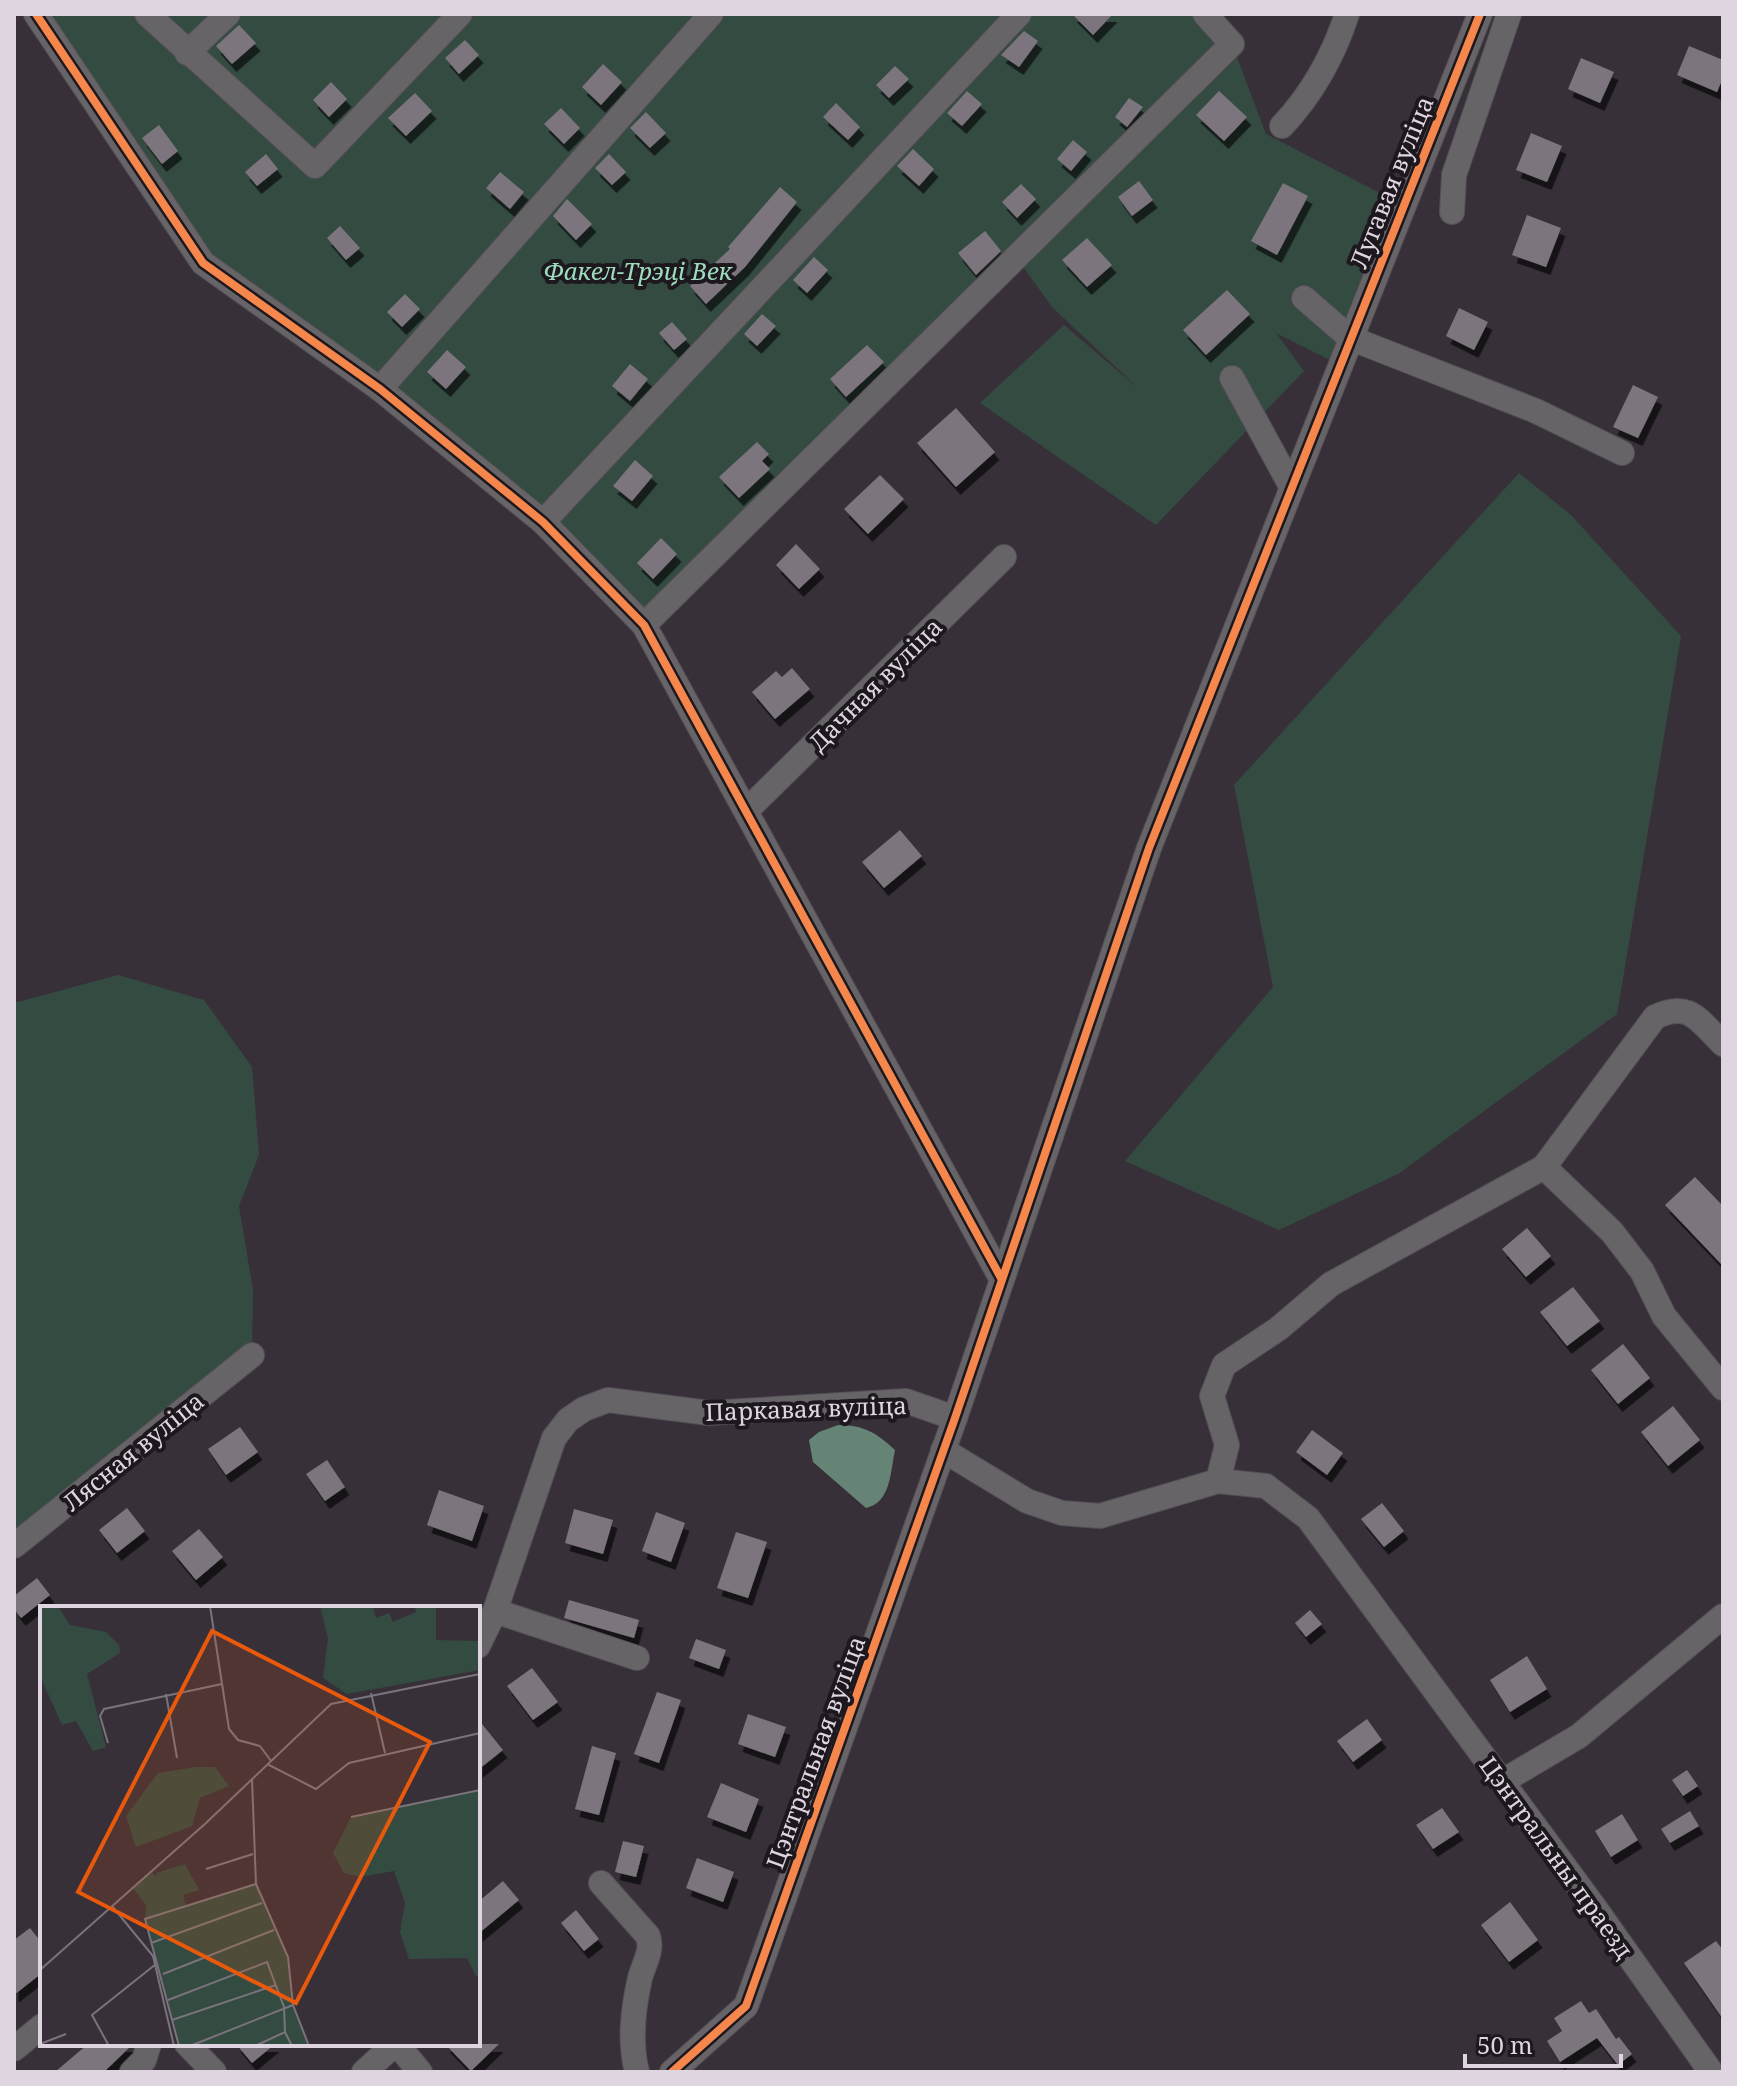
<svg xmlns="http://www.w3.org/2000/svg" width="1737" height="2086" font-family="'Noto Serif',serif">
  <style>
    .green { fill: #344b41 }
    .water { fill: #658475 }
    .building { fill: #7c757e; filter: url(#shadow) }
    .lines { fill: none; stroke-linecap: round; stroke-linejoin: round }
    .minor-casing { stroke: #544f56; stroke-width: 26 }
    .minor { stroke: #676468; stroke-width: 24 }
    .cycleway-casing { stroke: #1d171e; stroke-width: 13 }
    .cycleway { stroke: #f5874c; stroke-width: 8 }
    .labels { text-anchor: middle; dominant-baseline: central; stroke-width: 8; stroke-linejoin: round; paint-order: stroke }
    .street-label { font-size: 24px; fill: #ded5e0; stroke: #1d171e }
    .park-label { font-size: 24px; font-style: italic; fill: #9ddbbd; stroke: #1d171e }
    .inset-road { fill: none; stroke: #7a727c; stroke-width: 2 }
    .view { fill: #e8590c; fill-opacity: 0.15; stroke: #e8590c; stroke-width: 4 }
    .inset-edge { fill: none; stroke: #ded5e0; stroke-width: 4 }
  </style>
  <defs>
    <filter id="shadow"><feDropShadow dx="4.5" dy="8" stdDeviation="0" flood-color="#0009"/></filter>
  </defs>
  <rect width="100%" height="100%" fill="#373039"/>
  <g class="green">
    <polygon points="36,14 1205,14 1232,44 1266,134 1403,205 1340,365 1276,333 1304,371 1156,525 980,403 1064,325 1139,389 1052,307 1016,257 644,625 543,522 203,263"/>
    <polygon points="1519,473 1571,515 1681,636 1617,1014 1398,1174 1279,1230 1125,1161 1273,987 1234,785"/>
    <polygon points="118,975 204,1000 252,1067 259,1155 239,1206 253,1290 252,1355 14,1546 14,1003"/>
  </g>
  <path class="water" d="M838,1425c26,0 39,8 57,25 -5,23 -4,52 -29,58l-53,-46 -4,-22 10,-8z"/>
  <g class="building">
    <polygon points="1072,14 1113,14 1093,35"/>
    <polygon points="239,25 256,43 232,64 216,46"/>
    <polygon points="1024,31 1038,41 1019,67 1001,55"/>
    <polygon points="465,40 479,55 459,74 445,58"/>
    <polygon points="1689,46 1723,60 1723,78 1717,92 1677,75"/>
    <polygon points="1581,58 1614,72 1600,103 1568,89"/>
    <polygon points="603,64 622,82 601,105 582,87"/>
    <polygon points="895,66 909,79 889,98 876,85"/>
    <polygon points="331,82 347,99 329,117 313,100"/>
    <polygon points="967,91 982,104 962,126 947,113"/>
    <polygon points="1219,91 1247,117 1224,141 1196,115"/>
    <polygon points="415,93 432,111 406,136 388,118"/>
    <polygon points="1129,98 1143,107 1127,127 1115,117"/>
    <polygon points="836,103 860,127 848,140 823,117"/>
    <polygon points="561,108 580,128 564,144 544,124"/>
    <polygon points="646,112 666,133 650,148 630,128"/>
    <polygon points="159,125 178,151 162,164 142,138"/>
    <polygon points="1531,133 1562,146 1547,182 1516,170"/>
    <polygon points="1073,140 1087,152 1071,171 1057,159"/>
    <polygon points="913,149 934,169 919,186 897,166"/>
    <polygon points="266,154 278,169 257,186 245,172"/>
    <polygon points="609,154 626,172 612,185 595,168"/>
    <polygon points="500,172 524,192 510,209 486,188"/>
    <polygon points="1139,181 1153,200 1132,216 1118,197"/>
    <polygon points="1283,183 1308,196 1277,255 1251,241"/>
    <polygon points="1021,184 1036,199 1017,218 1002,202"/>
    <polygon points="780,187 797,202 745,267 706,304 690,286 730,249 728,247"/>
    <polygon points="567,199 592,224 576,240 553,216"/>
    <polygon points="1527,215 1561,228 1546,267 1512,255"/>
    <polygon points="340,226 360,248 346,260 327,238"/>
    <polygon points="985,231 1001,251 976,275 958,253"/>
    <polygon points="1087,238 1112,265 1087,287 1062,260"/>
    <polygon points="814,257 828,270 807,293 793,280"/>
    <polygon points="1227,290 1250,314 1206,355 1183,330"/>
    <polygon points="405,294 420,309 402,327 387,312"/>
    <polygon points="1459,308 1488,322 1474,350 1446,336"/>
    <polygon points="762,314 776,326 757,346 744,334"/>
    <polygon points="672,322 687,339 674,350 659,333"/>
    <polygon points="867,345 884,362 846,397 830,379"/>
    <polygon points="447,350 466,367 446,389 427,372"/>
    <polygon points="630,364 648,379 630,401 612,386"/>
    <polygon points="1633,385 1658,397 1638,438 1613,427"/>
    <polygon points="956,408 995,452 956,487 917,443"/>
    <polygon points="757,442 769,454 762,461 770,469 739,498 719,477"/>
    <polygon points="635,460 653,476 632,501 613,486"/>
    <polygon points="880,475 904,499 868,534 844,509"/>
    <polygon points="661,538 677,554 653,579 637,563"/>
    <polygon points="796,544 820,569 799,589 776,565"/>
    <polygon points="792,668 810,689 775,719 752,692 776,671 782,677"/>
    <polygon points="900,830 922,856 884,888 862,862"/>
    <polygon points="1695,1177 1723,1206 1723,1266 1665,1205"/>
    <polygon points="1527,1228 1551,1256 1526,1277 1502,1249"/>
    <polygon points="1573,1287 1600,1321 1567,1346 1540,1312"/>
    <polygon points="1623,1344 1650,1378 1618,1404 1591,1370"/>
    <polygon points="1673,1406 1700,1440 1668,1466 1641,1432"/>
    <polygon points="240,1427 258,1452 226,1475 208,1449"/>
    <polygon points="1312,1430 1343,1453 1327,1475 1296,1452"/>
    <polygon points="327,1460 345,1487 325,1501 306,1474"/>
    <polygon points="439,1490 484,1506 472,1541 427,1525"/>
    <polygon points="1382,1503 1404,1531 1384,1547 1361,1519"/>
    <polygon points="127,1508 145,1531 117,1553 99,1530"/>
    <polygon points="574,1509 613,1520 603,1554 565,1543"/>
    <polygon points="656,1512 685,1523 671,1562 642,1551"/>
    <polygon points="199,1529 223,1557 196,1580 172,1551"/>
    <polygon points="736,1532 767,1542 748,1598 717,1588"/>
    <polygon points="37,1578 50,1595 21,1618 14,1609 14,1596"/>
    <polygon points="569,1600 639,1620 634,1638 564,1618"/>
    <polygon points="1310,1610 1322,1624 1306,1637 1295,1623"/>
    <polygon points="696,1639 726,1650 719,1669 689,1658"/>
    <polygon points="1527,1656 1547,1689 1510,1712 1490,1680"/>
    <polygon points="532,1668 558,1702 533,1720 507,1686"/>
    <polygon points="657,1692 681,1700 659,1763 634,1754"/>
    <polygon points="748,1714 786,1727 775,1757 738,1744"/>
    <polygon points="478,1719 503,1750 478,1770"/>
    <polygon points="1367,1719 1382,1740 1353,1762 1337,1741"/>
    <polygon points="592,1746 616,1753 599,1815 575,1809"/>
    <polygon points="1687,1770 1698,1786 1683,1796 1672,1780"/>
    <polygon points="721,1783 759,1799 746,1832 707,1817"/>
    <polygon points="1442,1808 1459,1832 1433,1849 1416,1825"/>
    <polygon points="1690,1811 1699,1826 1670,1843 1661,1829"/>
    <polygon points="1622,1814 1638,1840 1611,1857 1595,1831"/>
    <polygon points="623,1841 644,1846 636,1877 615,1872"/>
    <polygon points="697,1858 734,1872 723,1902 686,1888"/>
    <polygon points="503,1881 519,1900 478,1934 478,1902"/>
    <polygon points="1510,1902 1538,1940 1509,1962 1481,1925"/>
    <polygon points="576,1910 599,1939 584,1951 561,1923"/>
    <polygon points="30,1928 42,1943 42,1973 14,1995 14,1940"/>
    <polygon points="1716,1941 1723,1950 1723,2019 1684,1963"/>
    <polygon points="1581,2001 1589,2013 1596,2009 1616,2039 1619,2037 1632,2054 1618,2065 1597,2038 1560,2062 1547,2041 1562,2031 1554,2018"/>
    <polygon points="88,2044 133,2044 104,2072 55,2072"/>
    <polygon points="236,2044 275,2044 252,2063"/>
    <polygon points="445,2044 499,2044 471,2071"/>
  </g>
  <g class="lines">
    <defs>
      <g id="minor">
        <polyline points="36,14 203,263 380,389 543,522 644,625 1001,1278"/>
        <polyline points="147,14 315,166 460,14"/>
        <polyline points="187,53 228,14"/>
        <path d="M1282,126c31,-33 51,-69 65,-112"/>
        <polyline points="1452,212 1454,175 1509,14"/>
        <polyline points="1304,298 1350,338 1536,411 1622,453"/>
        <polyline points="1232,378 1291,486"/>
        <polyline points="380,389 711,14"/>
        <polyline points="543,522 1019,14"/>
        <polyline points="644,625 1232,44 1205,14"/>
        <polyline points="746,811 1004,557"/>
        <polyline points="1544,1167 1612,1232 1642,1271 1664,1316 1723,1388"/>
        <polyline points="943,1450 1027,1501 1062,1513 1100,1516 1218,1481 1266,1486 1308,1518 1595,1908 1711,2072"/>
        <path d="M1218,1481l9,-36 -15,-49 12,-31 54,-36 53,-45 213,-117 111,-150c35,-17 44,4 68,27"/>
        <polyline points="14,1546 252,1355"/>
        <polyline points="495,1611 637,1658"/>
        <polyline points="478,1646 495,1611 554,1438 568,1420 584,1409 608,1400 709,1413 906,1401 955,1418"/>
        <polyline points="1503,1781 1579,1736 1723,1616"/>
        <path d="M601,1883l47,53c5,15 -4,27 -8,42 -7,31 -11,63 -3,94"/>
        <polyline points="187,2044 214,2072"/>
        <polyline points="397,2044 420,2072"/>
        <polyline points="14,2049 42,2026"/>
        <polyline points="132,2072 144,2060 149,2044"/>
        <polyline points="364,2072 395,2044"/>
        <polyline points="672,2072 746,2006 955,1418 1149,848 1480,14"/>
      </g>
    </defs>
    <use href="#minor" class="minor-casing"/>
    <use href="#minor" class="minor"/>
    <defs>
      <g id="cycleway">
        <polyline points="36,14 203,263 380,389 543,522 644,625 1001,1278"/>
        <polyline points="672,2072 746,2006 955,1418 1149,848 1480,14"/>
      </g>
    </defs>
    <use href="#cycleway" class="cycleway-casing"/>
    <use href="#cycleway" class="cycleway"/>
  </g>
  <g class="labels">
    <g class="street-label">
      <text transform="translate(1391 182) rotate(-68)">Лугавая вуліца</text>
      <text transform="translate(875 684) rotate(-45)">Дачная вуліца</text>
      <text transform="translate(806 1408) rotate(-2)">Паркавая вуліца</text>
      <text transform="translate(133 1451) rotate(-39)">Лясная вуліца</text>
      <text transform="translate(815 1752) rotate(-70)">Цэнтральная вуліца</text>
      <text transform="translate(1557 1857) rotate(54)">Цэнтральны праезд</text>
    </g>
    <g class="park-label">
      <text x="638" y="270">Факел-Трэці Век</text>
    </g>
  </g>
  <g transform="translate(40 1606)">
    <rect width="440" height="440" fill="#373039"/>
    <path d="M0,0h18l12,19 36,7 13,13 1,8 -33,21 19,73 -13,4 -17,-30 -14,4 -22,-49zM280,0h53l3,12 13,-5 4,9 23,-10 -1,-6h21v34l44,1v29l-133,24 -24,-16 5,-40zM156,161h19l14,19 -29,12 -8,28 -56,21 -10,-31 32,-43zM440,184v186h-4l-9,-18 -58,1 -9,-27 5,-29 -11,-32 -34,6 -16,-4 -11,-20 18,-36zM145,258l14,26 -16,5 3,11 70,-22 32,73 5,48 16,41h-130l-34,-127 1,-14 -13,-17 19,-16 5,6 -1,-5z" fill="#344b41"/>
    <path class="inset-road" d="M170,0l19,123 9,11 22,6 11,15M331,87l14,60M126,88l11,64M68,137l-8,-27 4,-7 118,-25M227,158l49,25 33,-26 131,-30M212,173l4,105 32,73 5,48 16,41M311,211l129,-27M166,263l47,-15M72,300l41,50 21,90M111,337l111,-40M0,364l166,-147 125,-119 149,-30M123,368l111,-44M128,394l99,-38 17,45 1,25M132,414l104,-35M0,438l26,-10M69,440l-17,-31 64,-51M139,440l-34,-127 111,-35M150,440l103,-41M215,440l30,-14 7,14"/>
    <path class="view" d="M172,25l218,111 -134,261 -218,-111z"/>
    <rect width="440" height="440" class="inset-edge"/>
  </g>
  <rect width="1737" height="2086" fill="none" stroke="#ded5e0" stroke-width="32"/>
  <path d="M1465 2054v12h156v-12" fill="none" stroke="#ded5e0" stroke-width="4"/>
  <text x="1477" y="2054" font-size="24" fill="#ded5e0" stroke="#1d171e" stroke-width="6" paint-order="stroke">50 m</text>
</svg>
